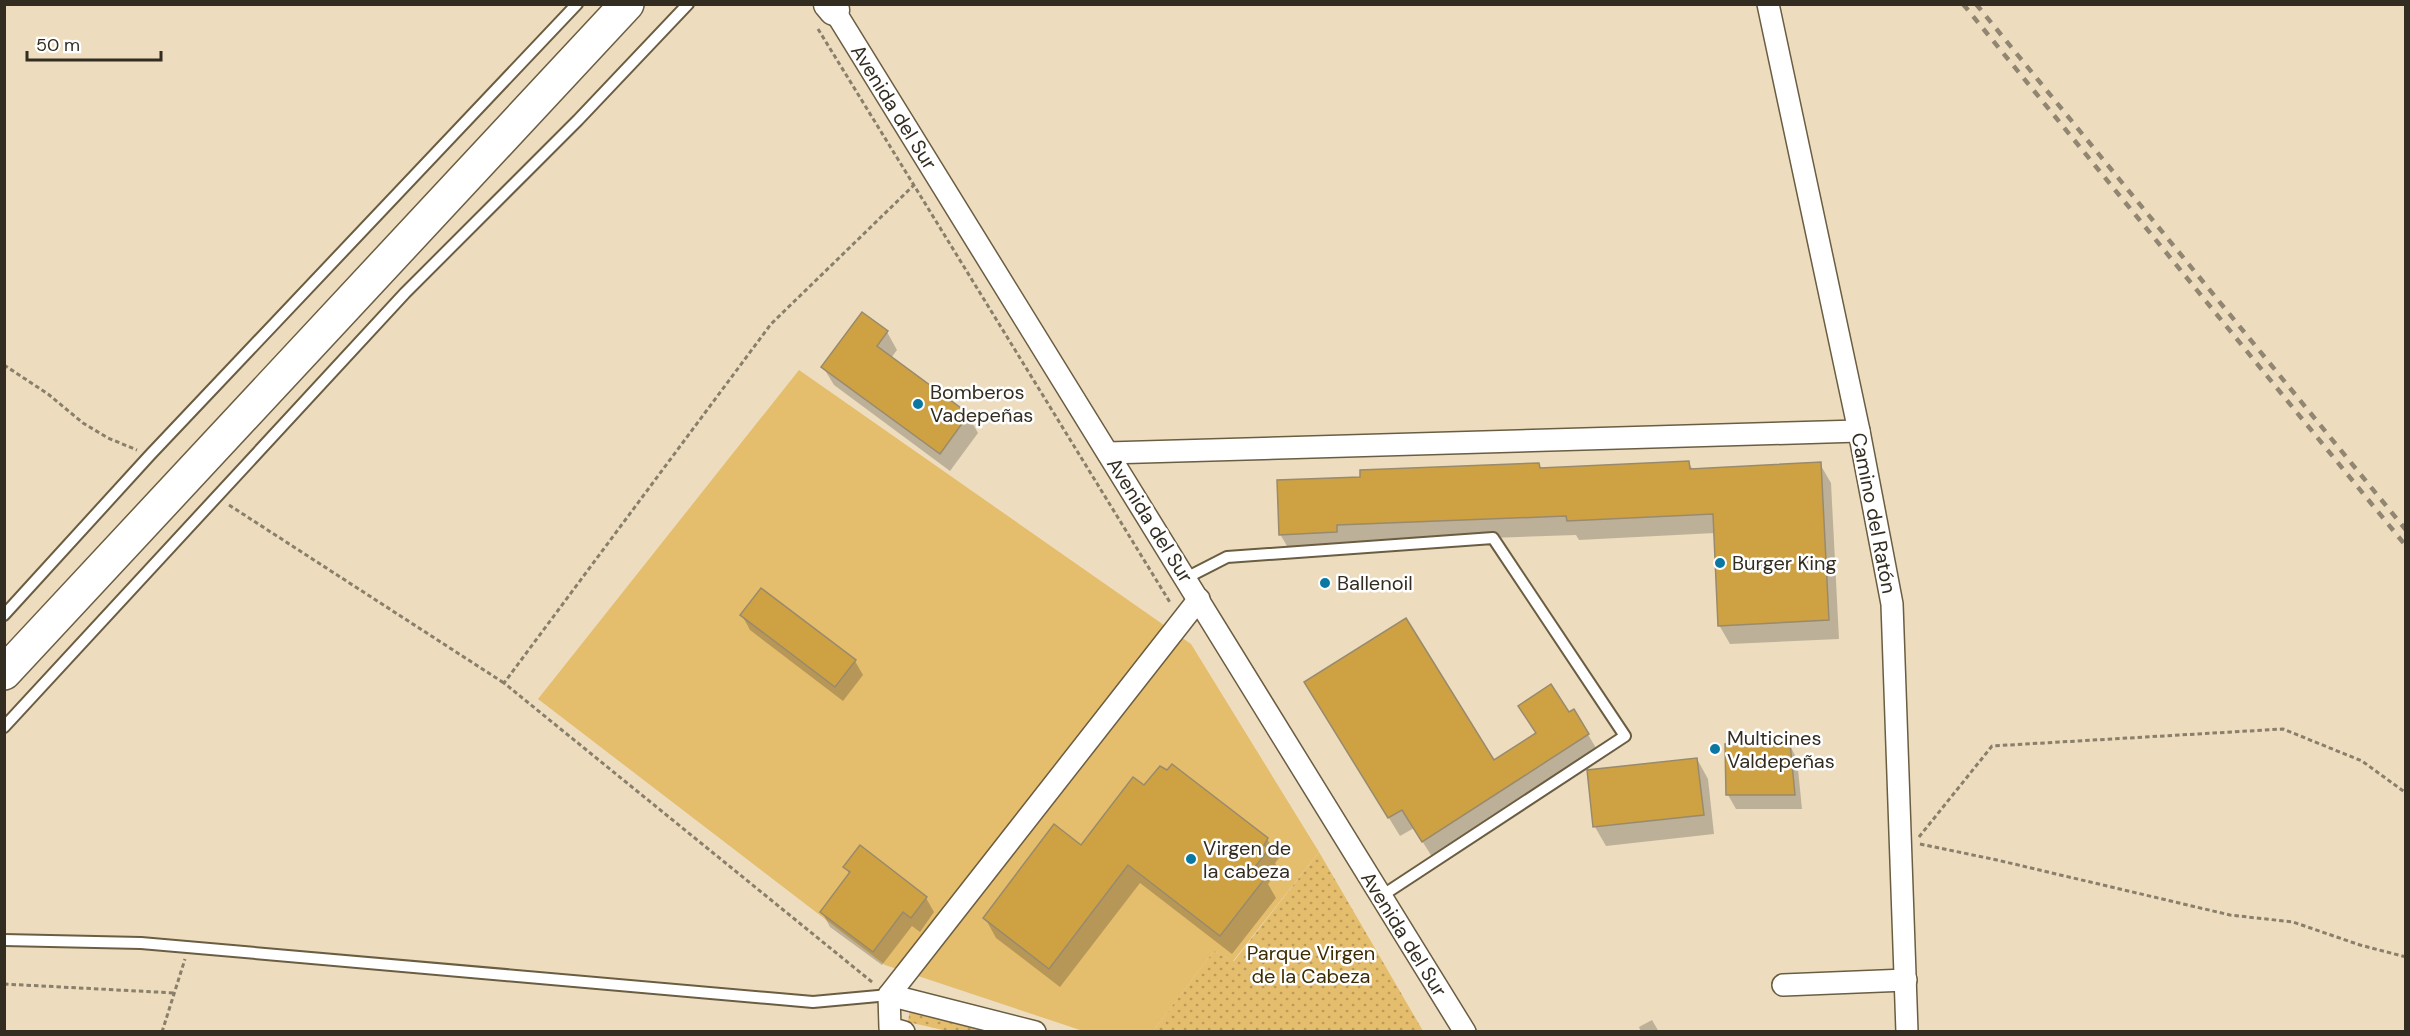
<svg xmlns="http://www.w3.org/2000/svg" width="2410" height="1036" font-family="'DM Sans',sans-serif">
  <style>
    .grass { fill: #e4bd6d }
    .park { fill: url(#park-dots) }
    .shadow { fill: #0003 }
    .building { fill: #cea242; stroke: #998a6d; stroke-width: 1.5 }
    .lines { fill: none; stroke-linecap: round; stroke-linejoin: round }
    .lane-casing { stroke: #6b5d42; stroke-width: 14 }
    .street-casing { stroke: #6b5d42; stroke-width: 24 }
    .secondary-casing { stroke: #6b5d42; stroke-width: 33 }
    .primary-casing { stroke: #6b5d42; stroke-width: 36 }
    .path { stroke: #897f6a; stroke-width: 3; stroke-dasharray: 4.5 3; stroke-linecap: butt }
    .lane { stroke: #fff; stroke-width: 10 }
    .street { stroke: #fff; stroke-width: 21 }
    .secondary { stroke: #fff; stroke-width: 30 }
    .primary { stroke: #fff; stroke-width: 33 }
    .rail { stroke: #918671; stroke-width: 4.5; stroke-dasharray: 8 8; stroke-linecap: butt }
    .poi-dot { fill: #0b78a3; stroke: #fff; stroke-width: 2 }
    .labels { text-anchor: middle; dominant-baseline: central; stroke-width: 5; stroke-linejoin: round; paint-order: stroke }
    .street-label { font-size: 20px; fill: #332d21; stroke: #fff }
    .poi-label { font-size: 20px; fill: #332d21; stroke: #fff; text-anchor: start }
    .park-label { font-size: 20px; fill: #3e2c01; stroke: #fff }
  </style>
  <defs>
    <pattern id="park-dots" width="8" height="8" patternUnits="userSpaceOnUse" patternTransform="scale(1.5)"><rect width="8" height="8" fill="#e4bd6d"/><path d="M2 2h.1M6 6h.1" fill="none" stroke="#b99a59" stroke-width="1.8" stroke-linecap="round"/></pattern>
  </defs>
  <rect width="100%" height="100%" fill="#edddbe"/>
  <polygon class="grass" points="799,370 1191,644 1319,852 1233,961 1214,951 1153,1031 1083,1031 885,965 538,699"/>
  <g class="park">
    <polygon points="1319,852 1423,1031 1153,1031 1214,951 1234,961"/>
    <polygon points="910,1009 997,1031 947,1031 908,1022"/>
  </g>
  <g class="shadow">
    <polygon points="887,332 897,350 891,358 968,415 978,433 950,471 834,385 823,367"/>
    <polygon points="1689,463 1693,470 1820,464 1831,483 1839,639 1730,644 1719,625 1715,533 1579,540 1576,535 1347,543 1291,553 1280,534 1361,478 1539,465 1541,470"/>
    <polygon points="742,615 855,661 863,675 843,701 750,630"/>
    <polygon points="1317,701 1493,762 1537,734 1520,706 1568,714 1574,711 1599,753 1434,860 1414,828 1400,836"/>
    <polygon points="1789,744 1797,759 1802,809 1736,809 1728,795"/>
    <polygon points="1697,759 1708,779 1714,834 1606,846 1595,827"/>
    <polygon points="1144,787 1267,839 1279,858 1275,863 1279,869 1268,884 1276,898 1232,954 1140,883 1060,987 996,938 985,918 1081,847"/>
    <polygon points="845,867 926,898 934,912 920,932 912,926 882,965 830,927 822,912 850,875"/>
    <polygon points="1652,1020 1659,1032 1641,1032 1639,1027"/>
  </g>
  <g class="building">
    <polygon points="862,312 888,331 877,346 969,414 940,454 821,367"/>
    <polygon points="1689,461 1690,469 1821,462 1829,620 1718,626 1713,514 1567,521 1566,516 1337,525 1337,532 1279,535 1277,480 1360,477 1360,470 1539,463 1540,468"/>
    <polygon points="761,588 856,660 835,687 740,615"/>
    <polygon points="1406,618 1494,760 1536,733 1518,706 1551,684 1569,712 1574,709 1589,734 1422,842 1402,810 1388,818 1304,682"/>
    <polygon points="1790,743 1795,795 1726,795 1725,744"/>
    <polygon points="1697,758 1704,815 1593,827 1587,770"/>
    <polygon points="1172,764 1268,838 1264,845 1269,849 1254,868 1266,877 1220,936 1128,865 1049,969 983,918 1054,824 1081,845 1133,777 1144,785 1160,766 1167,770"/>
    <polygon points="860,845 927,897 911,918 903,912 873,952 820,912 850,872 843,867"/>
  </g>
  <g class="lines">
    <defs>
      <g id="lane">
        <polyline points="1186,578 1227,557 1493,538 1625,736 1380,897"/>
        <polyline points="4,615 150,455 577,4"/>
        <polyline points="4,727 405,293 578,120 688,4"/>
        <polyline points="4,940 141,943 813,1002 889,995"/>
      </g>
      <g id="street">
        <polyline points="1768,4 1859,431 1892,604 1907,1032"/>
        <polyline points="834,10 1465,1032"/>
        <polyline points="1108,453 1859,431"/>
        <polyline points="1783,985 1906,980"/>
        <polyline points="889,995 1035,1032"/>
        <polyline points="904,1032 890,1028 889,995 1199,599"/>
      </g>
      <polyline id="secondary" points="829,4 834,10"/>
      <polyline id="primary" points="4,673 627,4"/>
    </defs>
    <use href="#lane" class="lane-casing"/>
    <use href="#street" class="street-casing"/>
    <use href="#secondary" class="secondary-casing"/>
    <use href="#primary" class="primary-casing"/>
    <g class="path">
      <polyline points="818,29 1171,604"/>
      <polyline points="4,365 48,394 83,423 108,438 137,450"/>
      <polyline points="229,505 504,683"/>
      <polyline points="1919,837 1992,746 2283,729 2362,761 2406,793"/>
      <polyline points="1920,844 1997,860 2230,915 2293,922 2360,945 2406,957"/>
      <polyline points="872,982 504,683 771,324 914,185"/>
      <polyline points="4,984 175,993"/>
      <polyline points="162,1032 185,959"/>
    </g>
    <use href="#lane" class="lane"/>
    <use href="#street" class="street"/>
    <use href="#secondary" class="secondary"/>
    <use href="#primary" class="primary"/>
    <g class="rail">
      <polyline points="1963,4 2406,546"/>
      <polyline points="1976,4 2406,530"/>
    </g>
  </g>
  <g class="poi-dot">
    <circle cx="918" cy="404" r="6"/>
    <circle cx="1720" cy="563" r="6"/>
    <circle cx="1325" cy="583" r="6"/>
    <circle cx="1715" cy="749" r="6"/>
    <circle cx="1191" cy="859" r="6"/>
  </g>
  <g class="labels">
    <g class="street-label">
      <text transform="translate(894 107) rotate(58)">Avenida del Sur</text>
      <text transform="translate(1874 513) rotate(79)">Camino del Ratón</text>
      <text transform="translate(1150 520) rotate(58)">Avenida del Sur</text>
      <text transform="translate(1404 934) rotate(58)">Avenida del Sur</text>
    </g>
    <g class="poi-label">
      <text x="930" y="392">Bomberos<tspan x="930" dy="23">Vadepeñas</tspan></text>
      <text x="1732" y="563">Burger King</text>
      <text x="1337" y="583">Ballenoil</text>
      <text x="1727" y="738">Multicines<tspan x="1727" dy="23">Valdepeñas</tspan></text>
      <text x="1203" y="848">Virgen de<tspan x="1203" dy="23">la cabeza</tspan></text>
    </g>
    <g class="park-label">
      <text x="1311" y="953">Parque Virgen<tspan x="1311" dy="23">de la Cabeza</tspan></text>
    </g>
  </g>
  <rect width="2410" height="1036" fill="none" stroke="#332d21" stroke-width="12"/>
  <path d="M27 51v9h134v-9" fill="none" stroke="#332d21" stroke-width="3"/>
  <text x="36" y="51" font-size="18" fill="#332d21" stroke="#ffffff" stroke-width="4.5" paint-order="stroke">50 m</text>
</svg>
